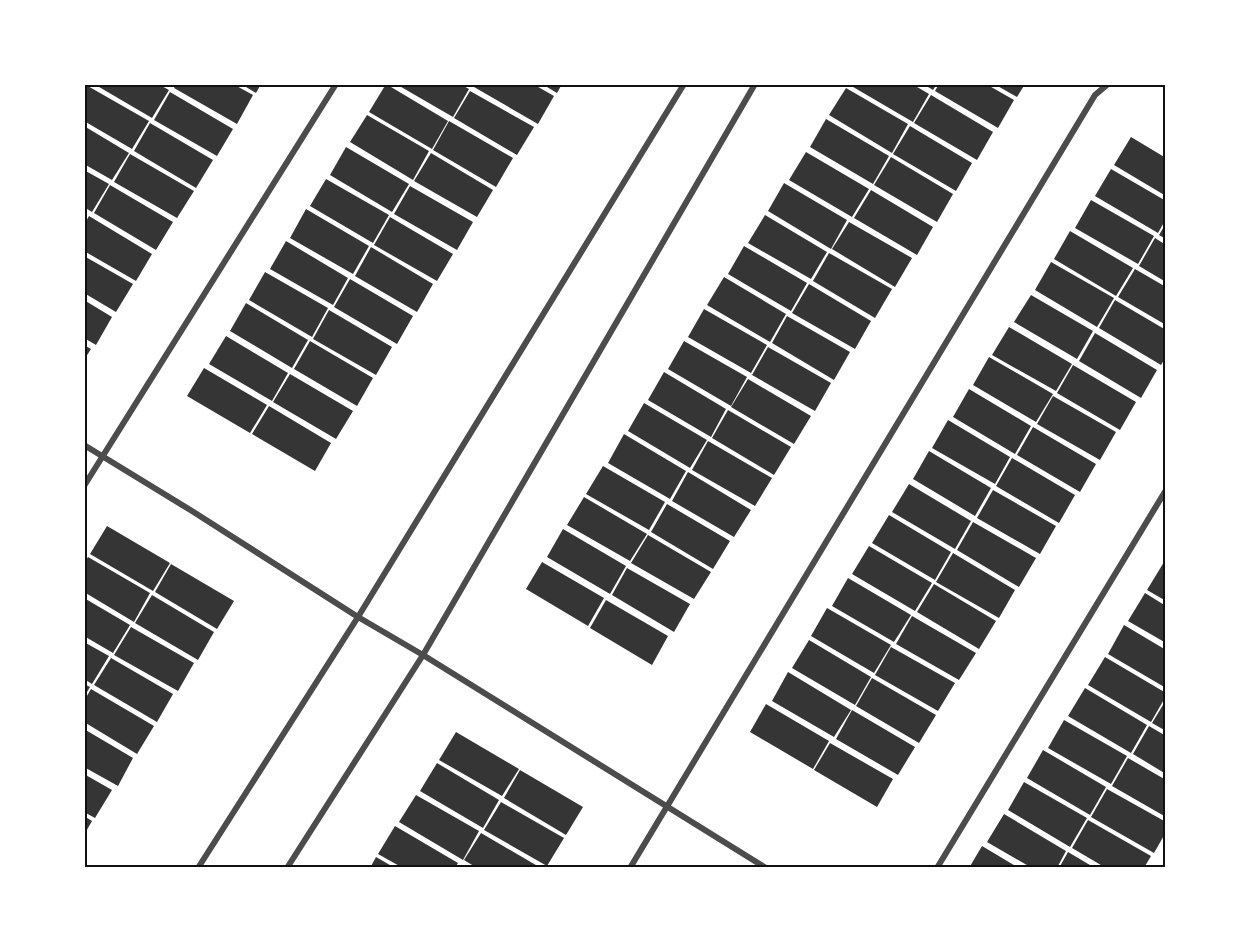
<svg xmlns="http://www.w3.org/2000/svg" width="1250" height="952" font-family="'PT Sans Narrow',sans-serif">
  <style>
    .building { fill: #353535 }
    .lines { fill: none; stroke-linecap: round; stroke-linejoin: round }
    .minor { stroke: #4c4c4c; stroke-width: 6 }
    .neatline { fill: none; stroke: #111; stroke-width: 2 }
  </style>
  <rect width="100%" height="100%" fill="#fff"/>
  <g class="building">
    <polygon points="94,84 158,84 169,90 152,118"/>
    <polygon points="176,84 233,84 253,95 237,124 174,88"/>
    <polygon points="241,84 261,84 256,93"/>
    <polygon points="386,84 448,121 432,149 369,112"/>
    <polygon points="396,84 460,84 469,89 453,117"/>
    <polygon points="476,84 533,84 554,96 538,124 474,87"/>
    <polygon points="542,84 562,84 557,93"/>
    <polygon points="848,84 912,84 929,94 913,122"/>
    <polygon points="923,84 937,84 933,90"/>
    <polygon points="939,84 986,84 1014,100 998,128 935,91"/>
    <polygon points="994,84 1025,84 1017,97"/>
    <polygon points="86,85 149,121 132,149 84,121 84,88"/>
    <polygon points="846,88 908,124 892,153 829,115"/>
    <polygon points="470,91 534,127 517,155 454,118"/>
    <polygon points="170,92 233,129 217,156 154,120"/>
    <polygon points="931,95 993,132 977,160 914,123"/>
    <polygon points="367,115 429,151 413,180 350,142"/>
    <polygon points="826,119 889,156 873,184 810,147"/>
    <polygon points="449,121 513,158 496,187 433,150"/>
    <polygon points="150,123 213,160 196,188 134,151"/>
    <polygon points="84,126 129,153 112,180 84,164"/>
    <polygon points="910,126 972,163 956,191 893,154"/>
    <polygon points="1131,137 1166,158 1166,196 1114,165"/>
    <polygon points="346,147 409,184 392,212 330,175"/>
    <polygon points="806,152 869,189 852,217 789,180"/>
    <polygon points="431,153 493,190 477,217 414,181"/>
    <polygon points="130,154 194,191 177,218 114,182"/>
    <polygon points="891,157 953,194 937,222 874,185"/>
    <polygon points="1111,169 1166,201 1166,219 1158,233 1095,196"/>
    <polygon points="84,170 109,184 92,212 84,207"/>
    <polygon points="326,179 389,215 373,243 310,206"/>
    <polygon points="784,183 847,220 831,249 768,211"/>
    <polygon points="110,185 173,222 156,250 94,213"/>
    <polygon points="410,186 473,222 457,250 394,214"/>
    <polygon points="871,190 933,227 917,255 854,218"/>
    <polygon points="1091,200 1154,236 1138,264 1075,228"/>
    <polygon points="306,209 369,246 353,274 290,238"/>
    <polygon points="765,215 827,252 811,279 748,243"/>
    <polygon points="89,216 152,254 136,281 84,251 84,225"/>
    <polygon points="390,217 453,254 437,281 374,245"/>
    <polygon points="849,222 912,258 895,287 832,249"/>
    <polygon points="1166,223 1166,239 1159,235"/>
    <polygon points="1070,231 1133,268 1116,296 1054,259"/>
    <polygon points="1155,238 1166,245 1166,282 1139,266"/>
    <polygon points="286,241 348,278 333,305 270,269"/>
    <polygon points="744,246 807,283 791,311 728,274"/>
    <polygon points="371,247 433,284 417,312 355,276"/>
    <polygon points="829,253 892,289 875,318 813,281"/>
    <polygon points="84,256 133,284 116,312 84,293"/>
    <polygon points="1051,262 1114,298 1097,327 1035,290"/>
    <polygon points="1135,269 1166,287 1166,325 1118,297"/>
    <polygon points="265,272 328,308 312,337 249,300"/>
    <polygon points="724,277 786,314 770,342 707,305"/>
    <polygon points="350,279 413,316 397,344 334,307"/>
    <polygon points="809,284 871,321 855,349 792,313"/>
    <polygon points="1031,295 1093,331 1077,359 1014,322"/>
    <polygon points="84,300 112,317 96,345 84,338"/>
    <polygon points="1115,300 1166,330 1166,357 1161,365 1099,328"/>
    <polygon points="246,303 308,340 292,368 230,331"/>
    <polygon points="704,309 767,345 751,373 688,337"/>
    <polygon points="329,310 392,347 376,375 313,339"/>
    <polygon points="787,316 850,352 834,380 772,343"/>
    <polygon points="1009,327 1072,364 1056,391 992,355"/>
    <polygon points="1095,333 1157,370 1141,398 1079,361"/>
    <polygon points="226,336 288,373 272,401 209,364"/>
    <polygon points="310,341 373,378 357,406 294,369"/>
    <polygon points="684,341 747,377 731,406 668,369"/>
    <polygon points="84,345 91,349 84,360"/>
    <polygon points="768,347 831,383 815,411 752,375"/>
    <polygon points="989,357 1053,394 1036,422 973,385"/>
    <polygon points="1073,365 1136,402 1120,430 1057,393"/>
    <polygon points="204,368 267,405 250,433 187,396"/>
    <polygon points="664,372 726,409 711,437 648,400"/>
    <polygon points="290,374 353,411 336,439 273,402"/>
    <polygon points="748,379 811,416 794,444 731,407"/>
    <polygon points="969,389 1031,426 1015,454 953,417"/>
    <polygon points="1053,396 1116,432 1100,460 1037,424"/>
    <polygon points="644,403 707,440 690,468 628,431"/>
    <polygon points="269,406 331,443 315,471 252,434"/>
    <polygon points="728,410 791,447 774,475 712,438"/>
    <polygon points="948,420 1010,457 995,484 932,448"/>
    <polygon points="1033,427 1096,464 1080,492 1017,455"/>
    <polygon points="624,434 686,471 670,499 608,463"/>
    <polygon points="708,441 772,478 755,506 692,470"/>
    <polygon points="929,451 991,488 975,516 913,479"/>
    <polygon points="1012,458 1075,495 1059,523 996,486"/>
    <polygon points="603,466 665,502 649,530 586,494"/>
    <polygon points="688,472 751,510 734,537 672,501"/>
    <polygon points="909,484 971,521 955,549 892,512"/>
    <polygon points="993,490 1056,526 1040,554 977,518"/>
    <polygon points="584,497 647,534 630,561 567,525"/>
    <polygon points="667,504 730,541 713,569 651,532"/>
    <polygon points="889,515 951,552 935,580 872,543"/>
    <polygon points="973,522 1036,558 1019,587 957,550"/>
    <polygon points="107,526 170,563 153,591 90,554"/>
    <polygon points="563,529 626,566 610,594 547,557"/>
    <polygon points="648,535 711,572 694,599 631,563"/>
    <polygon points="869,546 932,583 915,611 852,574"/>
    <polygon points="953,553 1015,590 999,618 936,582"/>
    <polygon points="88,557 150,593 134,622 84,592 84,563"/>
    <polygon points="542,562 604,598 588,626 526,589"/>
    <polygon points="1164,562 1166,564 1166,601 1147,590"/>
    <polygon points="171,564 234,601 217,629 155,592"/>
    <polygon points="627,568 690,604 674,632 612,595"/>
    <polygon points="848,578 911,615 894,642 832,606"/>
    <polygon points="934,584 996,621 979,649 917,612"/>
    <polygon points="1145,593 1166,606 1166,643 1128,621"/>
    <polygon points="152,595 214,632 198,660 135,623"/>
    <polygon points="84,598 130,625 113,653 84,636"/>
    <polygon points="606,600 668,636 652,665 590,628"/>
    <polygon points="827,608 891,645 874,673 811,636"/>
    <polygon points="912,616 976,653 959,680 896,644"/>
    <polygon points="1124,625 1166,650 1166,688 1108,654"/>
    <polygon points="131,627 194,663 178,691 114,655"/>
    <polygon points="809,640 871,677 855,705 792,668"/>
    <polygon points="84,642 109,656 92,684 84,679"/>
    <polygon points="891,647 955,683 938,711 875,675"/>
    <polygon points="1105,657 1166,693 1166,696 1151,722 1088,685"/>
    <polygon points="111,658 173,694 157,722 94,685"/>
    <polygon points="788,672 851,710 834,737 772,701"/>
    <polygon points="872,678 936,715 919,743 856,706"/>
    <polygon points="84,684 90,687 84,697"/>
    <polygon points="1085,688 1147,725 1131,753 1068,716"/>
    <polygon points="91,689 154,726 137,754 84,722 84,701"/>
    <polygon points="1166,700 1166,731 1152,723"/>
    <polygon points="766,704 829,741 813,769 750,732"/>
    <polygon points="852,710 915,747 898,775 836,739"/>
    <polygon points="1064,720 1127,756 1111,784 1048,748"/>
    <polygon points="1149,726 1166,736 1166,774 1133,754"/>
    <polygon points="84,729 133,758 118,786 84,767"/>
    <polygon points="456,732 519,769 502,796 439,760"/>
    <polygon points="830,743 893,779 877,807 814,770"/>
    <polygon points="1043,750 1106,787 1090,815 1027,778"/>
    <polygon points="1128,758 1166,780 1166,817 1112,786"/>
    <polygon points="437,763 499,800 483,828 420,791"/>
    <polygon points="520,770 583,807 566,835 504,798"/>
    <polygon points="84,774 112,790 95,818 84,812"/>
    <polygon points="1024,782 1087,818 1070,847 1008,810"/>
    <polygon points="1107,789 1166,822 1166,832 1154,853 1091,817"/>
    <polygon points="416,795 479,831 463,860 399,822"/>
    <polygon points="501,802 564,838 547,866 484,830"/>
    <polygon points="1004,814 1066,851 1057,868 1032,868 987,842"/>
    <polygon points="84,816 92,821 84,835"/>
    <polygon points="1088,820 1151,856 1144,868 1106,868 1072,848"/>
    <polygon points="395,826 458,863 455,868 403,868 378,854"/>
    <polygon points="481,833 541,868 477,868 464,860"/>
    <polygon points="982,846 1019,868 969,868"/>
    <polygon points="1068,852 1095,868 1059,868"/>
    <polygon points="376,857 395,868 370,868"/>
  </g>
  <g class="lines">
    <g class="minor">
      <polyline points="84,445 192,511 358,617 423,655 766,868"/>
      <polyline points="84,486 336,84"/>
      <polyline points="198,868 358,617 684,84"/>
      <polyline points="287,868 423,655 755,84"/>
      <polyline points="630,868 1095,95 1108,84"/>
      <polyline points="937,868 1166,490"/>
    </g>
  </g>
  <rect width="1250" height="952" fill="none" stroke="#ffffff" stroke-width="171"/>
  <rect x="86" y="86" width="1078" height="780" class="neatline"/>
</svg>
